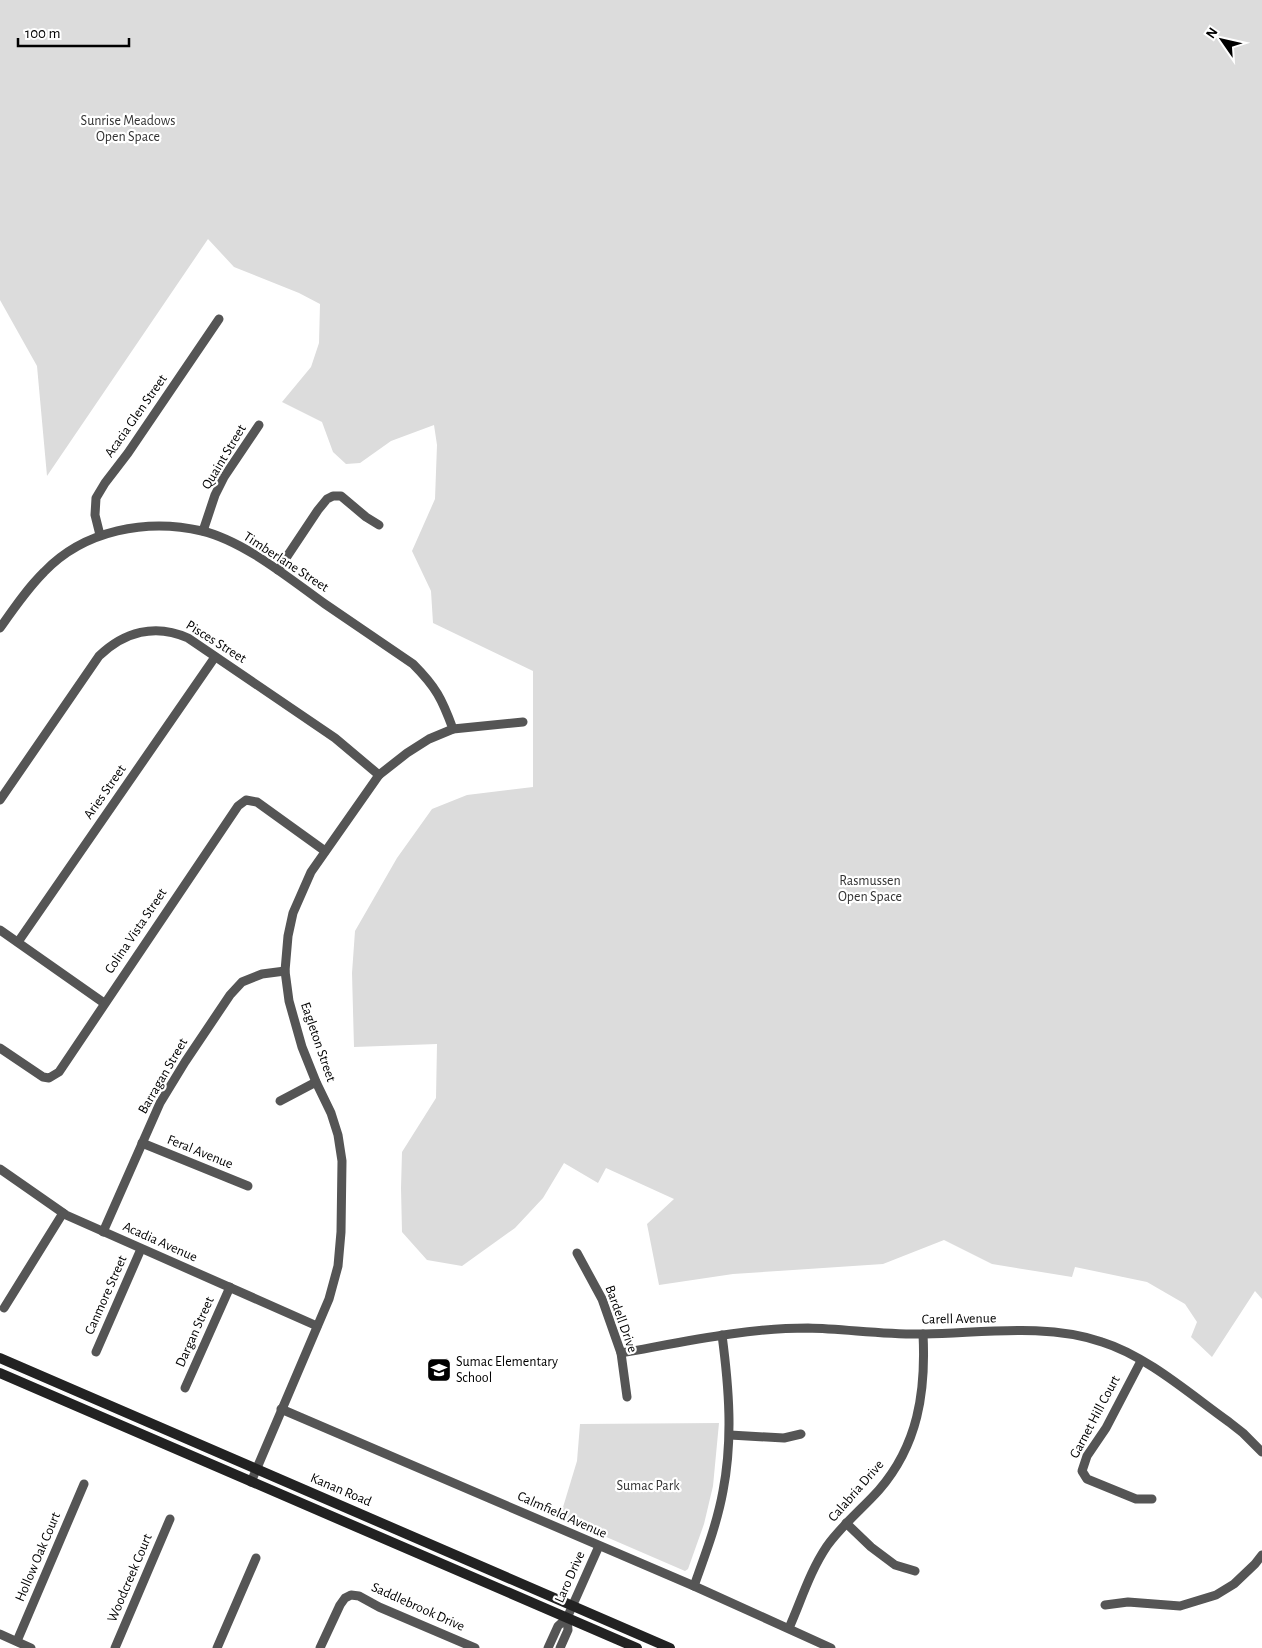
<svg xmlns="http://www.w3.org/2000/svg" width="1262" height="1648" font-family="'Alegreya Sans',sans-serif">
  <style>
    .green { fill: #dcdcdc }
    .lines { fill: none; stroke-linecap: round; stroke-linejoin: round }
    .street { stroke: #555; stroke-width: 9 }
    .secondary { stroke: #222; stroke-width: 10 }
    .labels { text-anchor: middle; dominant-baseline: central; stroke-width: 4.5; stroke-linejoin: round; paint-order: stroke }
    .park-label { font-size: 14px; fill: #333; stroke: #fff }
    .street-label { font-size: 14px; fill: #000; stroke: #fff }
    .poi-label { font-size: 14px; fill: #000; stroke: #fff; text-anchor: start }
  </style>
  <rect width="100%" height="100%" fill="#fff"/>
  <g class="green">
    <polygon points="0,0 1262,0 1262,1299 1255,1291 1212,1357 1191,1337 1197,1322 1185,1304 1147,1282 1075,1267 1072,1277 992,1264 944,1240 883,1264 733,1274 659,1285 647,1224 674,1199 606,1168 598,1183 564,1163 543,1198 515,1228 462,1266 427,1260 402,1232 401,1188 402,1152 436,1098 437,1044 354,1047 352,973 355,931 397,858 432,809 467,795 533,787 533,671 433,623 431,591 412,551 435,499 437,445 434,425 391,441 360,463 346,464 333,452 322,422 282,402 311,367 319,343 320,304 299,293 234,267 208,239 47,476 37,366 0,300"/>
    <polygon points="719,1423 713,1486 704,1524 688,1569 685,1571 560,1517 577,1461 580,1424"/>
  </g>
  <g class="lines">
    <g class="street">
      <polyline points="203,531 215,495 224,477 259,425"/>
      <polyline points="100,535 95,515 96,498 105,483 128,453 219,319"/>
      <polyline points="278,570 318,510 327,499 333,496 341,496 366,517 379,525"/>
      <path d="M0,628c14,-20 27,-39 44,-56 40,-42 103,-54 158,-41 42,10 88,48 123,73 29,20 59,40 88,60 23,23 29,35 40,65"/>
      <path d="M0,800l99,-144c25,-24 56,-33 89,-18l147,100 44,37"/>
      <polyline points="0,930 104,1003"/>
      <polyline points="18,942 215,657"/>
      <polyline points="0,1048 43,1077 49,1078 59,1072 238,806 246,800 257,802 325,851"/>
      <polyline points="280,1101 316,1082"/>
      <polyline points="142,1143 248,1186"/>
      <polyline points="0,1169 66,1215 317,1326"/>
      <polyline points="103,1232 160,1103 185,1062 230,995 242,982 262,974 285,971"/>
      <polyline points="577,1253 602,1299 621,1353 627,1397"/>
      <polyline points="4,1308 63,1213"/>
      <polyline points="96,1352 141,1249"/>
      <path d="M621,1353c62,-11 124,-25 187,-25 39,1 78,7 117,6 58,-1 122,-11 177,8 45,14 89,53 127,80l14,11 19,19"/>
      <polyline points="1141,1361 1106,1428 1087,1456 1082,1471 1087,1479 1136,1499 1152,1499"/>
      <polyline points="185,1388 230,1287"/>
      <polyline points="281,1409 694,1586 831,1648"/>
      <polyline points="730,1435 784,1438 801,1434"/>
      <polyline points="251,1482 329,1299 338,1266 341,1232 342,1161 338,1135 331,1113 316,1082 302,1047 289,1001 285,971 288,936 293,913 311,872 379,775 407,753 429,739 453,729 523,722"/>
      <polyline points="846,1523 871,1547 895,1565 915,1571"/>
      <path d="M694,1586c11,-31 23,-62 29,-95 10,-52 6,-103 -1,-156"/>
      <polyline points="1105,1605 1128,1602 1180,1606 1216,1595 1234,1584 1255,1564 1262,1555"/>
      <path d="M789,1628c12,-27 21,-57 38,-82 15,-21 35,-37 52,-56 39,-45 47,-98 44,-156"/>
      <polyline points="0,1634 31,1648"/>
      <polyline points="17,1641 84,1484"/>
      <polyline points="115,1648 170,1519"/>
      <polyline points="217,1648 256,1558"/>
      <polyline points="320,1648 340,1605 345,1598 351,1595 359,1596 379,1607 475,1648"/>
      <polyline points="548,1648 558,1626 567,1618 599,1546"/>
      <polyline points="560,1648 568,1630 567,1618"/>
    </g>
    <g class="secondary">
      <polyline points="0,1358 670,1648"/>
      <polyline points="0,1373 637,1648"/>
    </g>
  </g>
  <defs>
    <symbol id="school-square" viewBox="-11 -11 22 22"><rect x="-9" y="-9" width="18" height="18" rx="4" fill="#000" stroke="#fff"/><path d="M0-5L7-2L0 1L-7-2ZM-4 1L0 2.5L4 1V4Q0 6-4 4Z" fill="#fff"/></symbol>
  </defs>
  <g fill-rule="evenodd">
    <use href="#school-square" x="425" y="1356" width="28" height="28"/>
  </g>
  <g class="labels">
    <g class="park-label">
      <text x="128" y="121">Sunrise Meadows<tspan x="128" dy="16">Open Space</tspan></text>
      <text x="870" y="881">Rasmussen<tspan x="870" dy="16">Open Space</tspan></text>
      <text x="648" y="1486">Sumac Park</text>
    </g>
    <g class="street-label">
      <text transform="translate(136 416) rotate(-55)">Acacia Glen Street</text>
      <text transform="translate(224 457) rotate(-59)">Quaint Street</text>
      <text transform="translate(286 562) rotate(33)">Timberlane Street</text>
      <text transform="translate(216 642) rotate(32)">Pisces Street</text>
      <text transform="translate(105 792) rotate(-55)">Aries Street</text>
      <text transform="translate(136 931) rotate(-56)">Colina Vista Street</text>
      <text transform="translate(318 1042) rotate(71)">Eagleton Street</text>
      <text transform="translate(163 1076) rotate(-60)">Barragan Street</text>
      <text transform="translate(200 1152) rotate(22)">Feral Avenue</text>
      <text transform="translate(160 1242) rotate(24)">Acadia Avenue</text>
      <text transform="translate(106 1295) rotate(-66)">Canmore Street</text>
      <text transform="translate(621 1319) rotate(70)">Bardell Drive</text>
      <text transform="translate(959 1319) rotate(-1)">Carell Avenue</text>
      <text transform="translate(195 1332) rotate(-66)">Dargan Street</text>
      <text transform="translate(1095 1417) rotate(-62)">Garnet Hill Court</text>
      <text transform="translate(341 1490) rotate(23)">Kanan Road</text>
      <text transform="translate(856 1491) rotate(-49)">Calabria Drive</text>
      <text transform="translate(562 1515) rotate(24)">Calmfield Avenue</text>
      <text transform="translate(38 1557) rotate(-67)">Hollow Oak Court</text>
      <text transform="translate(570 1577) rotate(-66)">Laro Drive</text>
      <text transform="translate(130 1578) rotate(-67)">Woodcreek Court</text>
      <text transform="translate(418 1607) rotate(24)">Saddlebrook Drive</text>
    </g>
    <g class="poi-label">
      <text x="456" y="1362">Sumac Elementary<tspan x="456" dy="16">School</tspan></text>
    </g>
  </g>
  <g transform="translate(1222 40) rotate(304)" stroke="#ffffff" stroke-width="4" paint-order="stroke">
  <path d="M0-4L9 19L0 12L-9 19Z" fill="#000000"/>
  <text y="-8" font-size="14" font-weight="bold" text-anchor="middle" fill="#000000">N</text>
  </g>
  <path d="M18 38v8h111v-8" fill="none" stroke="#000000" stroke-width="2.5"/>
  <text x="25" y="38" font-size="15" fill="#000000" stroke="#ffffff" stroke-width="4" paint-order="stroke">100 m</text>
</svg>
